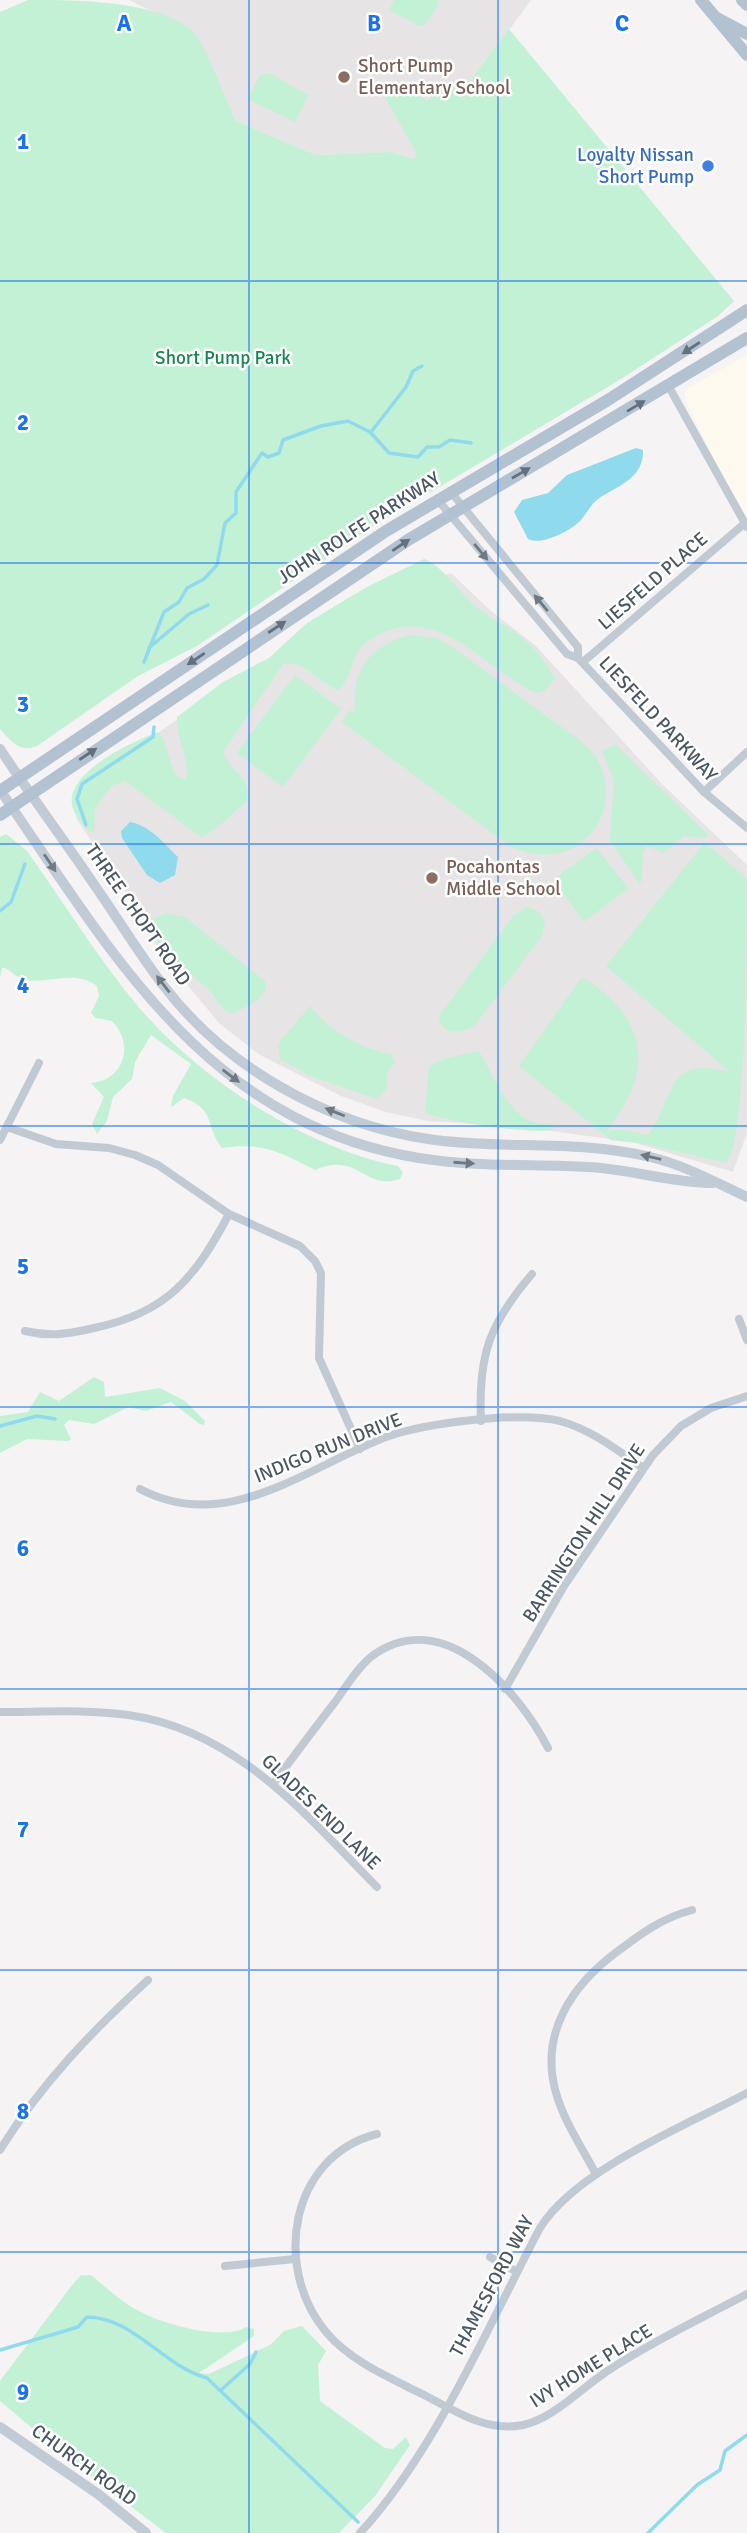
<svg xmlns="http://www.w3.org/2000/svg" width="747" height="2533" font-family="Signika,sans-serif">
  <style>
    .commercial { fill: #fdf9ef }
    .education { fill: #e6e4e5 }
    .green { fill: #c3f1d5 }
    .water { fill: #90daee }
    .lines { fill: none; stroke-linecap: round; stroke-linejoin: round }
    .stream { stroke: #90daee; stroke-width: 3.5 }
    .street { stroke: #c1cad2; stroke-width: 8 }
    .secondary { stroke: #c1cbd6; stroke-width: 10 }
    .primary { stroke: #b3c2d1; stroke-width: 12 }
    .oneway { fill: #64717d }
    .oneway2 { fill: #6e7983 }
    .oneway3 { fill: #6e7984 }
    .grid { fill: none; stroke: #1a73e8; stroke-width: 2; stroke-opacity: 0.55 }
    .education-dot { fill: #8d6e63; stroke: #fff; stroke-width: 2.5 }
    .shop-dot { fill: #3f7fe0; stroke: #fff; stroke-width: 2.5 }
    .labels { text-anchor: middle; dominant-baseline: central; stroke-width: 5; stroke-linejoin: round; paint-order: stroke }
    .education-label { font-size: 19px; fill: #785e54; stroke: #fff; text-anchor: start }
    .shop-label { font-size: 19px; fill: #366cbe; stroke: #fff; text-anchor: end }
    .park-label { font-size: 19px; fill: #17864f; stroke: #fff }
    .street-label { font-size: 19px; fill: #4a5661; stroke: #fff }
    .grid-label { font-size: 23px; text-anchor: middle; font-weight: bold; fill: #1a73e8; stroke: #fff; stroke-width: 5; stroke-linejoin: round; paint-order: stroke }
  </style>
  <rect width="100%" height="100%" fill="#f5f3f3"/>
  <polygon class="commercial" points="747,355 747,527 687,404 684,393 689,387"/>
  <g class="education">
    <polygon points="129,0 531,0 414,159 391,152 316,155 236,121 194,32"/>
    <polygon points="451,573 491,611 536,646 662,784 747,865 747,1133 733,1172 632,1142 515,1126 428,1121 386,1112 341,1096 260,1055 220,1024 180,976 153,941 125,891 76,818 79,789 206,699 415,586"/>
  </g>
  <g class="green">
    <path d="M28,0c49,0 130,0 166,32 12,15 32,68 42,89l80,34 75,-3 23,7 3,-5 -36,-64 22,-5 24,16 26,-20 15,3 41,-55 225,272 -16,15 -97,63 -244,145 -180,122 -59,30 -101,70c-18,7 -26,-5 -37,-17v-717z"/>
    <polygon points="394,0 437,0 439,4 426,23 419,26 389,10"/>
    <polygon points="269,73 308,95 295,122 248,99 260,75"/>
    <path d="M424,559c19,7 35,33 51,47 15,13 36,20 50,34 12,11 23,24 30,39l-11,12 -8,2c-55,-26 -101,-97 -168,-52 -19,12 -13,35 -30,49 -20,-7 -34,-31 -55,-26l-60,88c9,22 30,25 23,51 -16,10 -28,28 -45,34l-76,-56 -14,5 -16,23 -1,24c-9,-3 -14,-12 -19,-20 -20,-36 56,-71 83,-81l5,6 12,37 11,5c5,-18 -10,-41 -9,-63l46,-35 46,-24 38,-35 58,-35z"/>
    <path d="M409,635l28,3 14,8c32,23 63,46 95,70 15,11 34,22 46,36 23,29 17,70 -11,91 -22,16 -48,14 -71,3l-168,-124 8,-12 5,2c-3,-42 13,-65 54,-77z"/>
    <polygon points="295,675 341,709 283,787 237,753"/>
    <polygon points="615,744 707,834 708,838 684,836 663,853 647,846 643,852 642,881 639,883 610,840 614,780 602,751"/>
    <path d="M6,834l21,17c35,49 67,101 105,148 61,76 170,148 266,167l5,6 -3,7c-36,12 -42,-28 -85,-9 -35,-18 -53,-28 -93,-22 -17,-21 -5,-38 -38,-50l-13,9 2,-11 18,-32 -40,-29 -16,27 -3,17 -19,18 -6,24 -10,13 -5,-10 12,-27 -13,-14c33,-2 44,-39 21,-62l-16,-3 -5,-5 8,-17 -2,-10c-22,-17 -48,-2 -72,-6 -6,-1 -14,-9 -20,-12h-3l-2,10v-141z"/>
    <path d="M705,842l42,37c0,45 0,264 -21,284l-80,-19 -35,-4 -92,-74 63,-89c42,25 69,63 50,113 -7,15 -17,28 -25,42l13,-3 28,6c20,-21 18,-66 53,-67 10,-1 19,3 28,3l-123,-105z"/>
    <polygon points="596,848 628,888 584,922 553,880"/>
    <path d="M527,907l11,4 7,10 -3,15 -67,89c-11,8 -31,11 -36,-5l1,-5 73,-99z"/>
    <path d="M165,913l20,4 80,64 1,8 -9,12 -25,13c-13,-5 -16,-18 -26,-27 -23,-20 -49,-35 -57,-66z"/>
    <path d="M310,1006c18,24 52,43 81,48l4,8 -8,10v16l-10,11 -65,-22 -32,-18 -2,-15z"/>
    <path d="M479,1051c13,22 25,54 47,68 8,5 19,4 27,7l1,4c-26,4 -105,-8 -129,-17l4,-47 18,-8z"/>
    <polygon points="94,1377 104,1382 105,1397 160,1388 185,1401 205,1421 204,1425 200,1424 171,1402 146,1411 128,1407 94,1424 69,1420 64,1425 71,1439 68,1441 27,1439 0,1453 0,1416 28,1412 40,1392 59,1401"/>
    <path d="M91,2275c16,13 32,29 52,38 23,12 82,28 103,14l8,2v7l-55,37 10,1 61,-29 14,-14 18,-5 24,25 -8,14 2,36 65,47 8,1 13,-12 4,8 -35,51 -36,37h-173l-94,-71 -72,-61v-20l73,-97 8,-9z"/>
  </g>
  <g class="water">
    <path d="M636,448l7,2c1,29 -26,36 -45,49 -7,5 -11,14 -17,21 -10,11 -40,26 -53,19l-14,-27 8,-12 26,-7 19,-18z"/>
    <path d="M130,822c19,3 35,22 48,35l-3,18 -15,8 -13,-8 -25,-37 -1,-7z"/>
  </g>
  <g class="lines">
    <g class="stream">
      <polyline points="371,432 406,387 413,371 422,366"/>
      <polyline points="149,648 189,614 208,605"/>
      <polyline points="144,662 164,612 179,602 187,588 204,579 217,565 225,523 236,513 236,492 262,453 268,457 279,453 283,440 321,426 348,421 370,432 389,453 418,457 427,447 439,447 450,440 471,443"/>
      <polyline points="86,825 77,799 82,784 153,737 154,727"/>
      <polyline points="0,911 11,902 25,864"/>
      <polyline points="0,1426 37,1416 55,1419"/>
      <path d="M0,2350l78,-23 9,-10c46,0 77,50 120,61l151,144"/>
      <polyline points="221,2390 250,2364 256,2352"/>
      <polyline points="648,2533 697,2485 720,2470 725,2451 747,2435"/>
    </g>
    <g class="street">
      <polyline points="669,387 747,527"/>
      <polyline points="450,491 578,647 578,658"/>
      <polyline points="437,499 567,654 578,658 704,792 747,828"/>
      <polyline points="583,662 745,523"/>
      <polyline points="704,792 747,752"/>
      <polyline points="7,1127 56,1144 109,1148 135,1155 158,1165 229,1214 300,1246 315,1261 321,1273 319,1358 360,1449"/>
      <polyline points="0,1140 39,1063"/>
      <polyline points="739,1319 747,1340"/>
      <path d="M25,1331c25,6 44,3 69,-3 73,-15 101,-50 135,-114"/>
      <path d="M481,1421c-3,-65 8,-97 51,-147"/>
      <path d="M140,1489c87,46 165,-21 246,-52 39,-14 134,-26 174,-16 32,9 57,29 83,47"/>
      <polyline points="505,1689 564,1586 653,1455 681,1426 711,1408 747,1396"/>
      <path d="M0,1712c42,0 86,-3 128,3 108,15 177,99 249,172"/>
      <path d="M273,1784c21,-28 41,-55 62,-82 11,-15 22,-34 37,-46 71,-52 146,34 176,92"/>
      <path d="M377,2134c-87,22 -105,133 -51,198 26,31 67,47 102,65 31,16 59,35 95,28 32,-7 61,-40 89,-57 43,-28 90,-50 135,-74"/>
      <path d="M0,2150c41,-66 91,-118 148,-170"/>
      <path d="M596,2174c-14,-26 -32,-53 -40,-81 -17,-60 16,-108 62,-142 24,-18 44,-33 74,-41"/>
      <polyline points="490,2257 517,2272"/>
      <polyline points="225,2266 295,2259"/>
      <path d="M360,2533c76,-83 127,-205 180,-305 36,-58 145,-102 207,-135"/>
    </g>
    <g class="secondary">
      <path d="M0,749c29,44 61,87 91,131 24,34 46,71 72,105 62,82 164,139 265,154 73,11 148,0 222,18 35,8 64,25 97,40"/>
      <path d="M0,790c112,162 205,333 419,368 55,9 113,6 169,9 42,2 84,16 125,16"/>
      <polyline points="0,2427 98,2494 146,2533"/>
    </g>
    <g class="primary">
      <polyline points="701,0 747,55"/>
      <polyline points="742,0 747,5"/>
      <polyline points="717,18 747,34"/>
      <polyline points="0,791 386,531 608,400 747,310"/>
      <polyline points="0,815 408,540 747,338"/>
    </g>
  </g>
  <defs><path id="oneway-solid" d="M-6-.8H1V-3.2L6.5 0L1 3.2V.8H-6Z" transform="scale(1.75)"/></defs>
  <g class="oneway">
    <use href="#oneway-solid" transform="translate(691 348) rotate(147)"/>
    <use href="#oneway-solid" transform="translate(636 406) rotate(-31)"/>
    <use href="#oneway-solid" transform="translate(521 473) rotate(-30)"/>
    <use href="#oneway-solid" transform="translate(401 545) rotate(-34)"/>
    <use href="#oneway-solid" transform="translate(277 627) rotate(-33)"/>
    <use href="#oneway-solid" transform="translate(196 659) rotate(146)"/>
    <use href="#oneway-solid" transform="translate(88 754) rotate(-34)"/>
  </g>
  <g class="oneway2">
    <use href="#oneway-solid" transform="translate(481 552) rotate(50)"/>
    <use href="#oneway-solid" transform="translate(541 603) rotate(-130)"/>
  </g>
  <g class="oneway3">
    <use href="#oneway-solid" transform="translate(50 863) rotate(56)"/>
    <use href="#oneway-solid" transform="translate(163 984) rotate(-128)"/>
    <use href="#oneway-solid" transform="translate(231 1076) rotate(37)"/>
    <use href="#oneway-solid" transform="translate(335 1112) rotate(-158)"/>
    <use href="#oneway-solid" transform="translate(651 1157) rotate(-167)"/>
    <use href="#oneway-solid" transform="translate(464 1163) rotate(4)"/>
  </g>
  <path class="grid" d="M249,0v2533M498,0v2533M0,281h747M0,563h747M0,844h747M0,1126h747M0,1407h747M0,1689h747M0,1970h747M0,2252h747"/>
  <g class="education-dot">
    <circle cx="344" cy="77" r="7"/>
    <circle cx="432" cy="878" r="7"/>
  </g>
  <circle class="shop-dot" cx="708" cy="166" r="7"/>
  <g class="labels">
    <g class="education-label">
      <text x="358" y="66">Short Pump<tspan x="358" dy="22">Elementary School</tspan></text>
      <text x="446" y="867">Pocahontas<tspan x="446" dy="22">Middle School</tspan></text>
    </g>
    <g class="shop-label">
      <text x="694" y="155">Loyalty Nissan<tspan x="694" dy="22">Short Pump</tspan></text>
    </g>
    <g class="park-label">
      <text x="223" y="358">Short Pump Park</text>
    </g>
    <g class="street-label">
      <text transform="translate(359 528) rotate(-33)">JOHN ROLFE PARKWAY</text>
      <text transform="translate(653 581) rotate(-41)">LIESFELD PLACE</text>
      <text transform="translate(658 719) rotate(47)">LIESFELD PARKWAY</text>
      <text transform="translate(138 915) rotate(55)">THREE CHOPT ROAD</text>
      <text transform="translate(328 1448) rotate(-22)">INDIGO RUN DRIVE</text>
      <text transform="translate(584 1533) rotate(-57)">BARRINGTON HILL DRIVE</text>
      <text transform="translate(321 1812) rotate(44)">GLADES END LANE</text>
      <text transform="translate(492 2286) rotate(-62)">THAMESFORD WAY</text>
      <text transform="translate(591 2366) rotate(-32)">IVY HOME PLACE</text>
      <text transform="translate(84 2465) rotate(36)">CHURCH ROAD</text>
    </g>
  </g>
  <g class="grid-label">
    <text x="124" y="31">A</text>
    <text x="374" y="31">B</text>
    <text x="622" y="31">C</text>
    <text x="23" y="149">1</text>
    <text x="23" y="430">2</text>
    <text x="23" y="712">3</text>
    <text x="23" y="993">4</text>
    <text x="23" y="1274">5</text>
    <text x="23" y="1556">6</text>
    <text x="23" y="1837">7</text>
    <text x="23" y="2119">8</text>
    <text x="23" y="2400">9</text>
  </g>
</svg>
